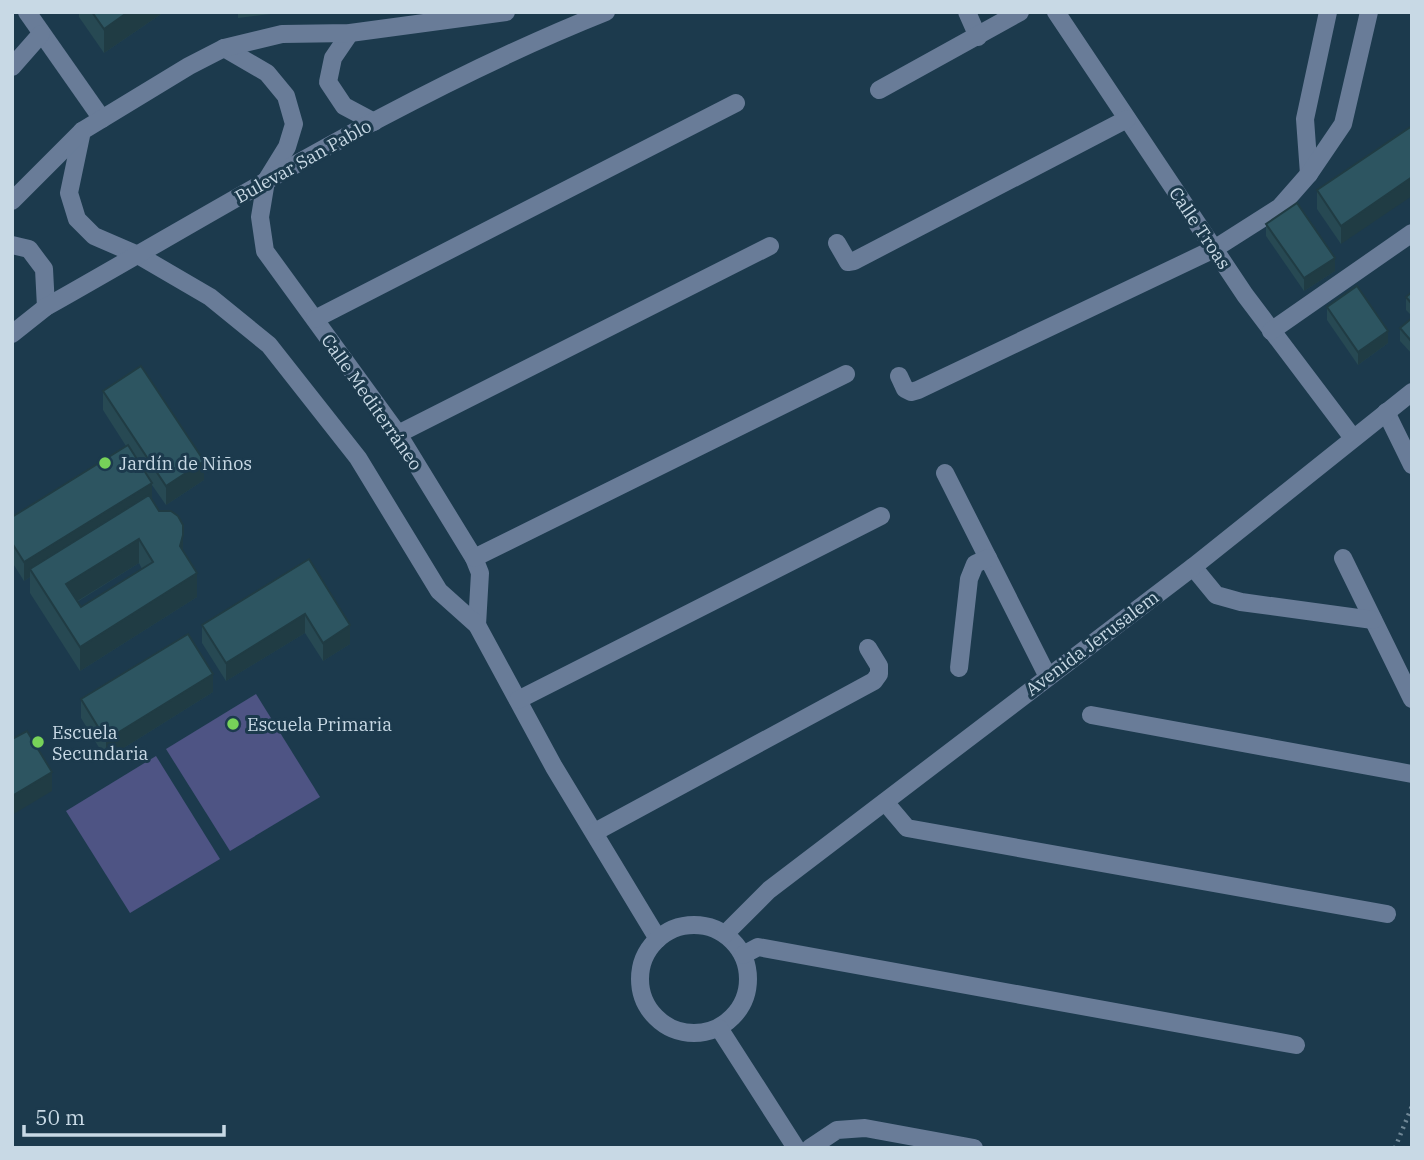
<svg xmlns="http://www.w3.org/2000/svg" width="1424" height="1160" font-family="'IBM Plex Serif',serif">
  <style>
    .green { fill: #4e5484 }
    .lines { fill: none; stroke-linecap: round; stroke-linejoin: round }
    .path { stroke: #6f8796; stroke-width: 4.5; stroke-dasharray: 2 5; stroke-linecap: butt }
    .minor { stroke: #697c98; stroke-width: 18 }
    .wall { fill: #274953; fill-rule: evenodd }
    .shaded-wall { fill: #203c44 }
    .building { fill: #2d5561; stroke: #203c44; stroke-width: 2; fill-rule: evenodd }
    .poi-dot { fill: #77d259; stroke: #1c3a4d; stroke-width: 2.5 }
    .labels { text-anchor: middle; dominant-baseline: central; stroke-width: 6; stroke-linejoin: round; paint-order: stroke }
    .street-label { font-size: 18px; fill: #c8d9e5; stroke: #1c3a4d }
    .poi-label { font-size: 18px; fill: #c8d9e5; stroke: #1c3a4d; text-anchor: start }
  </style>
  <rect width="100%" height="100%" fill="#1c3a4d"/>
  <g class="green">
    <polygon points="256,694 320,797 230,851 166,749"/>
    <polygon points="156,756 220,859 130,913 66,811"/>
  </g>
  <g class="lines">
    <polyline class="path" points="1395,1148 1412,1106"/>
    <g class="minor">
      <polyline points="27,12 102,119"/>
      <polyline points="967,12 978,37"/>
      <polyline points="1056,12 1245,295 1353,438"/>
      <polyline points="350,33 333,58 328,82 344,106 374,122"/>
      <polyline points="224,48 267,73 286,96 294,124 287,147 266,181 260,217 265,251 398,434 474,558 480,573 477,625"/>
      <polyline points="12,67 41,34"/>
      <polyline points="879,90 1020,12"/>
      <polyline points="82,131 69,193 77,219 94,236 138,255 210,297 269,345 358,458 439,591 477,625 554,767 658,939"/>
      <polyline points="1309,174 1305,119 1328,12"/>
      <polyline points="12,201 82,131 189,66 224,48 282,34 350,33 506,12"/>
      <polyline points="837,243 848,262 854,261 1127,119"/>
      <polyline points="12,245 29,249 44,269 46,307"/>
      <polyline points="315,319 736,103"/>
      <polyline points="1271,331 1412,233"/>
      <path d="M12,334l34,-27c183,-103 364,-217 560,-295"/>
      <polyline points="899,376 905,389 911,392 918,390 1214,249 1280,207 1309,174 1343,124 1369,12"/>
      <polyline points="1386,412 1412,465"/>
      <polyline points="398,434 770,246"/>
      <polyline points="945,473 1048,677"/>
      <polyline points="474,558 846,374"/>
      <polyline points="1343,558 1412,699"/>
      <polyline points="1193,567 1216,595 1241,602 1373,620"/>
      <polyline points="959,668 969,579 975,564 988,558"/>
      <polyline points="518,700 881,516"/>
      <polyline points="1091,715 1412,774"/>
      <polyline points="885,802 907,828 1387,914"/>
      <polyline points="595,832 874,681 879,674 879,666 868,648"/>
      <circle cx="694" cy="979" r="54"/>
      <polyline points="725,934 769,890 1193,567 1412,392"/>
      <polyline points="743,955 758,947 1296,1045"/>
      <polyline points="719,1028 796,1148"/>
      <polyline points="810,1148 837,1130 865,1128 974,1148"/>
    </g>
  </g>
  <g class="wall">
    <polygon points="79,12 164,12 104,53 79,17"/>
    <polygon points="238,12 288,12 238,18"/>
    <polygon points="1412,126 1341,244 1317,209 1317,190"/>
    <polygon points="1266,224 1335,271 1304,291 1266,236"/>
    <polygon points="1412,292 1412,316 1406,310 1406,297"/>
    <polygon points="1327,307 1388,343 1358,365 1327,320"/>
    <polygon points="1412,318 1412,354 1400,341 1400,328"/>
    <path d="M103,391l101,89 -38,25 -14,-20v15l31,51 14,46 -117,74 -50,-78v-16l-6,4 -12,-19v-45l114,-71 -23,-36zM139,563l3,6 -61,38 -4,-5z"/>
    <polygon points="309,559 350,644 323,661 305,633 226,681 202,643 202,625"/>
    <polygon points="213,692 106,759 81,718 81,699"/>
  </g>
  <g class="shaded-wall">
    <polygon points="128,12 164,12 104,53 104,29"/>
    <polygon points="1412,177 1412,196 1341,244 1341,226"/>
    <polygon points="1335,258 1335,271 1304,291 1304,278"/>
    <polygon points="1388,331 1388,343 1358,365 1358,352"/>
    <polygon points="204,461 204,480 166,505 166,486"/>
    <polygon points="152,483 152,502 30,569 30,577 24,581 24,562"/>
    <polygon points="183,535 183,559 180,546"/>
    <polygon points="139,539 139,563 66,608 66,584"/>
    <polygon points="197,573 197,597 80,671 80,647"/>
    <polygon points="305,614 305,633 226,681 226,663"/>
    <polygon points="350,625 350,644 323,661 323,643"/>
    <polygon points="213,674 213,692 106,759 106,740"/>
    <polygon points="52,772 52,791 12,815 12,796"/>
  </g>
  <g class="building">
    <polygon points="92,12 128,12 104,29"/>
    <polygon points="1412,126 1412,177 1341,226 1317,190"/>
    <polygon points="1297,203 1335,258 1304,278 1266,224"/>
    <polygon points="1357,286 1388,331 1358,352 1327,307"/>
    <polygon points="1412,292 1412,304 1406,297"/>
    <polygon points="1412,318 1412,342 1400,328"/>
    <polygon points="141,366 204,461 166,486 103,391"/>
    <polygon points="128,445 152,483 24,562 12,543 12,517"/>
    <path d="M149,495l10,16h12l7,5 5,9v10l-3,11 17,27 -117,74 -50,-78zM139,539l14,23 -72,45 -15,-23z"/>
    <polygon points="309,559 350,625 323,643 305,614 226,663 202,625"/>
    <polygon points="188,634 213,674 106,740 81,699"/>
    <polygon points="27,731 52,772 12,796 12,739"/>
  </g>
  <g class="poi-dot">
    <circle cx="105" cy="463" r="7"/>
    <circle cx="233" cy="724" r="7"/>
    <circle cx="38" cy="742" r="7"/>
  </g>
  <g class="labels">
    <g class="street-label">
      <text transform="translate(303 161) rotate(-29)">Bulevar San Pablo</text>
      <text transform="translate(1200 228) rotate(56)">Calle Troas</text>
      <text transform="translate(372 402) rotate(55)">Calle Mediterráneo</text>
      <text transform="translate(1092 643) rotate(-37)">Avenida Jerusalem</text>
    </g>
    <g class="poi-label">
      <text x="119" y="463">Jardín de Niños</text>
      <text x="247" y="724">Escuela Primaria</text>
      <text x="52" y="732">Escuela<tspan x="52" dy="21">Secundaria</tspan></text>
    </g>
  </g>
  <rect width="1424" height="1160" fill="none" stroke="#c8d9e5" stroke-width="28"/>
  <path d="M24 1125v10h200v-10" fill="none" stroke="#c8d9e5" stroke-width="3.5"/>
  <text x="35" y="1125" font-size="21" fill="#c8d9e5" stroke="#1c3a4d" stroke-width="5" paint-order="stroke">50 m</text>
</svg>
